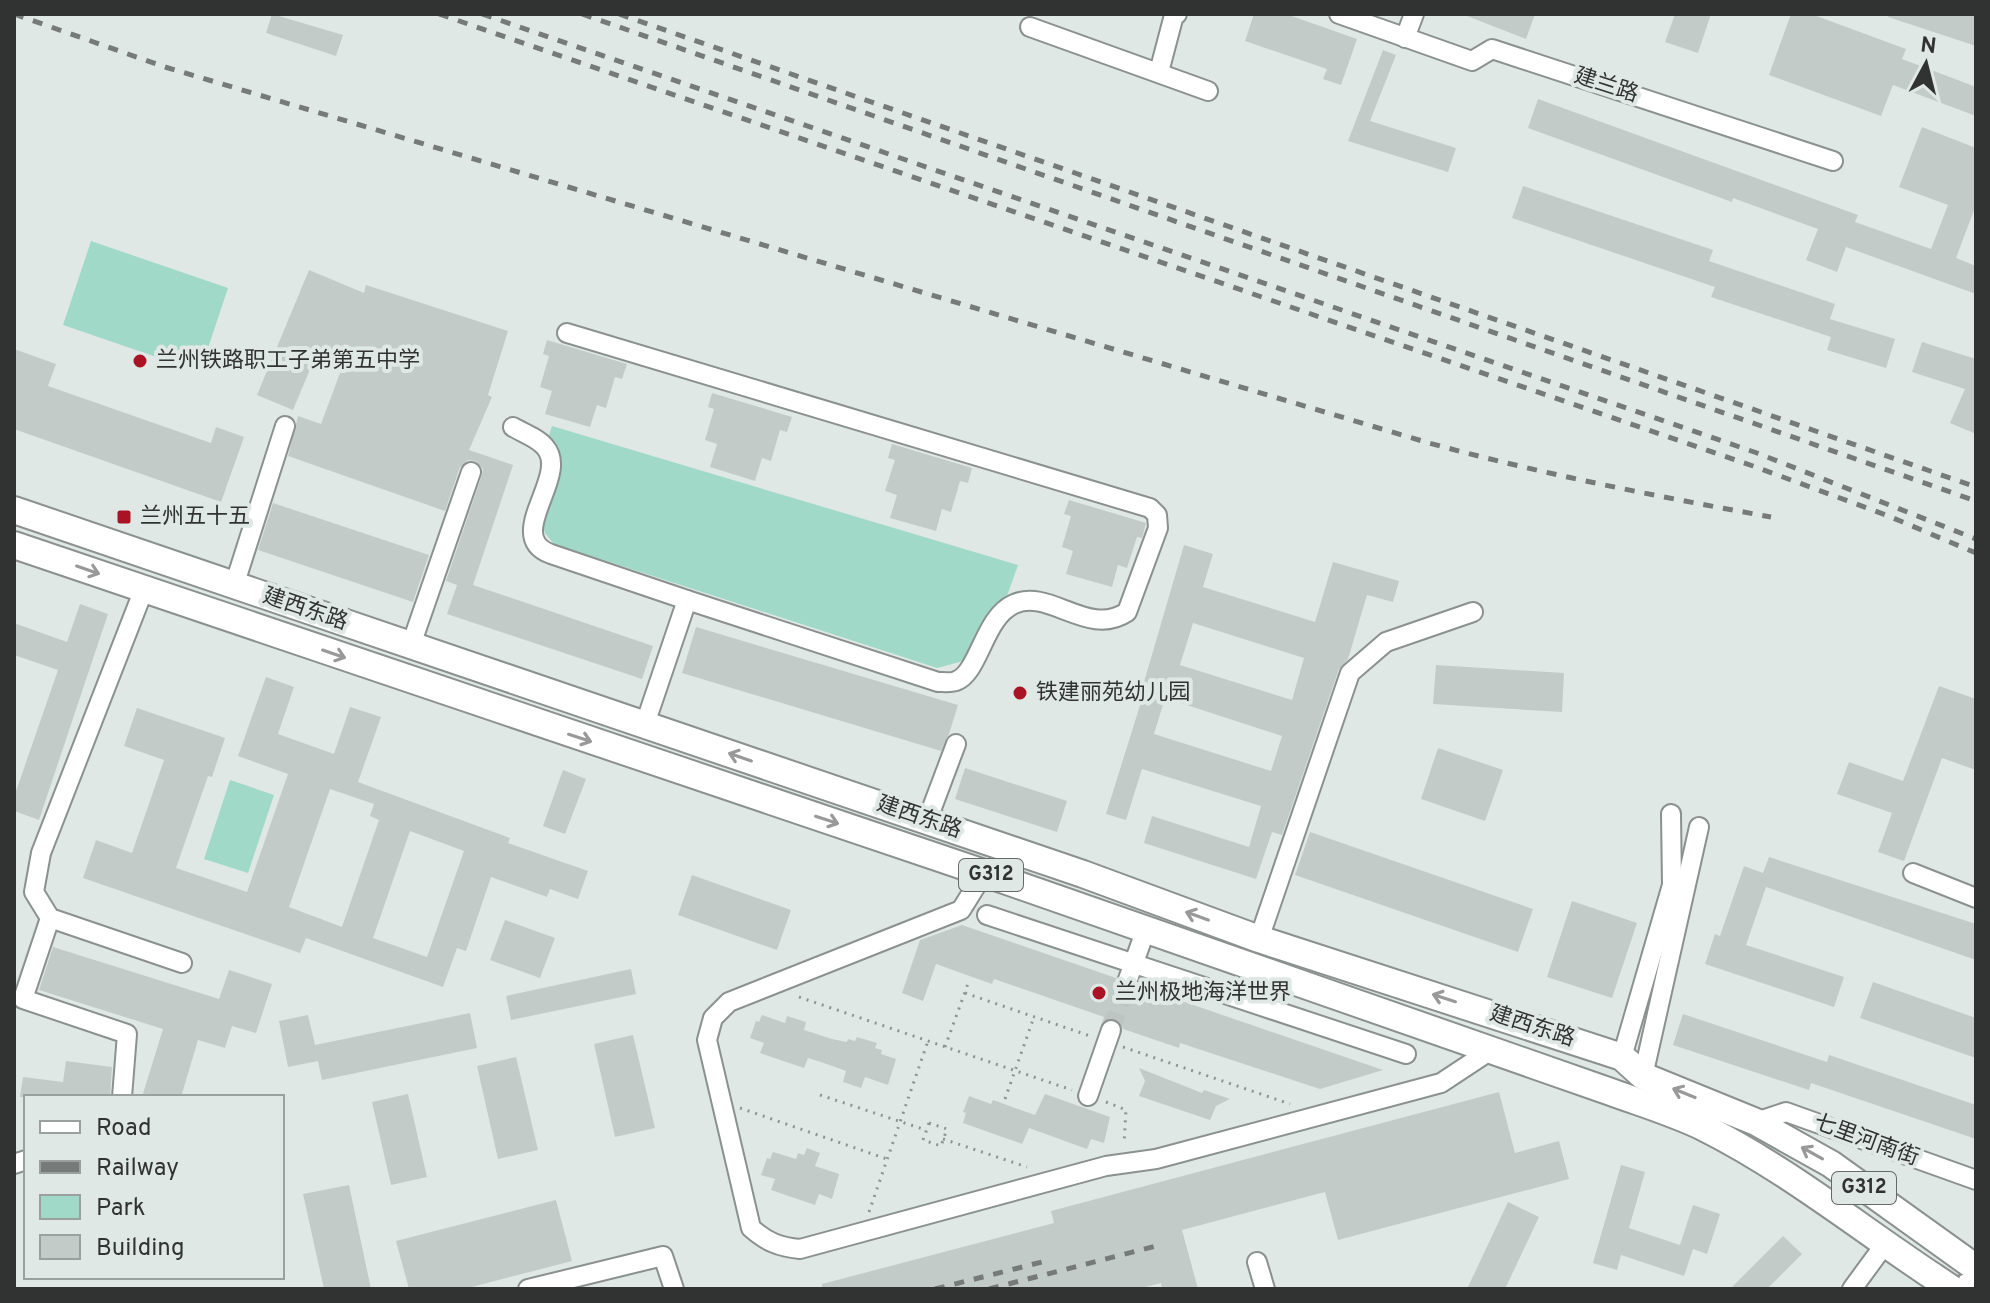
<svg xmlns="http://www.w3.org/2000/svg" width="1990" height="1303" font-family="Overpass,'Noto Sans SC',sans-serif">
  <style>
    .green { fill: #a0d9c7 }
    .building { fill: #c3cbc8; fill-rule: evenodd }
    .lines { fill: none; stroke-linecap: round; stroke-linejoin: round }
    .minor-tunnel { stroke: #bdc4c1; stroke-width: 18; stroke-dasharray: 18 9; stroke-linecap: butt }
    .minor-casing { stroke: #8a918f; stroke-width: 22 }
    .highway-casing { stroke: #8a918f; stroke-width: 30 }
    .path { stroke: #8e9492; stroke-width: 3; stroke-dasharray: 2 6; stroke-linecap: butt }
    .minor { stroke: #fff; stroke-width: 18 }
    .highway { stroke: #fff; stroke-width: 26 }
    .rail { stroke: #767b7a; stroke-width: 5; stroke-dasharray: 10 10; stroke-linecap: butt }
    .highway-bridge-casing { stroke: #8a918f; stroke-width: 30; stroke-linecap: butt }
    .highway-bridge { stroke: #fff; stroke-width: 26 }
    .oneway { stroke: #989998 }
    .poi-dot { fill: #a91324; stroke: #e0e8e5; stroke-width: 3 }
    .labels { text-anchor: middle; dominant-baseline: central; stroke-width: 8; stroke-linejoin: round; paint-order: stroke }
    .shield { fill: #e0e8e5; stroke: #656968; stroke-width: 2 }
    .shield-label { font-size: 20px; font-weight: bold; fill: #303332 }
    .street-label { font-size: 22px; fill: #303332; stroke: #e0e8e5 }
    .poi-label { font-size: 22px; fill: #303332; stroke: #e0e8e5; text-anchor: start }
  </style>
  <rect width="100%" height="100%" fill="#e0e8e5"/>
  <g class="green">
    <polygon points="91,241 228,288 200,372 63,325"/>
    <path d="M552,426l466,139 -32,90 -49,13 -383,-124 -9,-11 -2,-7c2,-35 32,-54 5,-88z"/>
    <polygon points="230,780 274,795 248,873 204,859"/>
  </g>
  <g class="building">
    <polygon points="272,14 343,35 336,56 266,33"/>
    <polygon points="1254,14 1286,14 1357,39 1341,85 1323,79 1327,69 1245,41"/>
    <polygon points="1462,14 1535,14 1526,39"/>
    <polygon points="1675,14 1711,14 1698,53 1665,42"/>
    <polygon points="1791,14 1811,14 1906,49 1902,59 1976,87 1976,116 1893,85 1881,116 1769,75"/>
    <polygon points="1889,14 1969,14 1976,16 1976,46 1888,17"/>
    <polygon points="1383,50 1396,55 1370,121 1456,148 1448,172 1348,141"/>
    <polygon points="1538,99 1858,215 1855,222 1931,249 1948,205 1899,187 1922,127 1976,148 1976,205 1956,258 1976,266 1976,294 1846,247 1837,272 1806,260 1818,229 1733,198 1732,202 1528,128"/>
    <polygon points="1523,186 1713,250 1709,261 1835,304 1830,319 1895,339 1886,368 1827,350 1831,337 1711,297 1715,287 1512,218"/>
    <polygon points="309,270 364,293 366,285 508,331 488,395 492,397 469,450 513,465 473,585 653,646 642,679 447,614 457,585 446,581 482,475 483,469 476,461 468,460 460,467 445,511 288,456 298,416 321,424 343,365 316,355 293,410 257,395"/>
    <polygon points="547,340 627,364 622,379 615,377 606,408 597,405 590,427 545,414 552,391 540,387 549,356 543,354"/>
    <polygon points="1922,342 1976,359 1976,434 1950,423 1965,389 1912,372"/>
    <polygon points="14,349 56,364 48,386 211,443 216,427 244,437 221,502 14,429"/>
    <polygon points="712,393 792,417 787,432 780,430 771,461 762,458 755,481 710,467 717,444 705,440 714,409 708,407"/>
    <polygon points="892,444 972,468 968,483 960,481 951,512 942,509 936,531 890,518 897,495 885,491 895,460 888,458"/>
    <polygon points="1069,500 1146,523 1142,538 1137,537 1127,568 1118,565 1112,587 1066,574 1073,551 1062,547 1071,516 1064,514"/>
    <polygon points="273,503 429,555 413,602 258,550"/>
    <path d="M1184,545l29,9 -10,33 112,35 18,-60 66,19 -6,21 -26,-7 -19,64 -9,10 -57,166 -10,-3 -16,47 -112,-36 8,-27 97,31 12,-41 -119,-37 -16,51 -20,-6 41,-131 -3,-1zM1193,623l111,35 -12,42 -112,-35zM1165,698l117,38 -11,35 -117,-37z"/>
    <polygon points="80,604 108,614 39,820 14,811 14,797 58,670 14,655 14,623 67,642"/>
    <polygon points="696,627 958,705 949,734 941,751 682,673"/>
    <polygon points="1436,665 1564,673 1562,712 1433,704"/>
    <path d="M266,677l28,10 -16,47 56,20 16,-47 31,10 -23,65 152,56 -2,5 80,28 -10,28 -28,-10 -3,8 -56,-20 -25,74 -9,-3 -14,39 -137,-49 -6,15 -217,-75 13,-38 36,13 32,-93 -40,-14 13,-38 88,30 -13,39 -4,-1 -32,92 71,24 41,-118 -50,-18zM330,789l44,15 -4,12 9,4 -37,107 -53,-20zM410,831l54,20 -37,106 -54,-19z"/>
    <polygon points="1939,686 1976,699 1976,770 1942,758 1904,861 1878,852 1892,813 1837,794 1849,762 1903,781"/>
    <polygon points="1438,748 1503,770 1485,821 1421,799"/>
    <polygon points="965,768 1067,801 1057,832 955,799"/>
    <polygon points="563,770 586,779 565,834 543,826"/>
    <polygon points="1310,832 1533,909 1518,952 1295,875"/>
    <polygon points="1769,857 1976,924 1976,960 1766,887 1746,945 1844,977 1834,1007 1705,964 1715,934 1720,936 1744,866 1763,873"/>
    <polygon points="692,875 791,910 777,950 678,915"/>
    <polygon points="1572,901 1637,923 1612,998 1547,977"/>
    <polygon points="505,920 555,938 540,978 490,960"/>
    <polygon points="962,925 1116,978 1117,989 1124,993 1134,992 1138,986 1383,1070 1320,1089 1180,1043 1179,1048 1123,1029 1121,1023 1114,1018 1102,1022 1104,1017 994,979 992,984 936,964 923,1001 902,993 920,940"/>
    <polygon points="53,947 219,999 229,970 272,984 256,1033 232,1026 225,1048 198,1040 181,1097 142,1097 163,1029 39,990"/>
    <polygon points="631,969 636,994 511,1020 506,996"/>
    <polygon points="1873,982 1976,1018 1976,1058 1860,1018"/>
    <polygon points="470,1013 477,1048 322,1080 318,1061 288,1067 279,1021 308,1015 315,1045"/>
    <polygon points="1683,1014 1827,1062 1829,1055 1976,1105 1976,1139 1811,1083 1809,1090 1673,1045"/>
    <polygon points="762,1015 785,1023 787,1016 806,1022 804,1030 832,1039 847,1042 848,1039 855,1041 857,1037 877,1043 875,1048 882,1050 881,1054 896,1059 888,1085 865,1077 861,1088 843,1082 846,1071 821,1062 808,1058 804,1068 760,1053 764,1043 750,1038 756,1021 759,1022"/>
    <polygon points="633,1035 655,1128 615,1137 594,1044"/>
    <polygon points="516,1057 538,1150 498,1159 477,1066"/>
    <polygon points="66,1061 112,1067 110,1097 20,1097 23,1077 63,1082"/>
    <polygon points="1139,1068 1202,1093 1204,1090 1230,1099 1216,1106 1210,1120 1139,1096 1145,1081"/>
    <polygon points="1499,1092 1515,1153 1559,1141 1569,1179 1338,1240 1325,1192 1182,1230 1198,1289 1162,1289 1161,1283 1138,1289 822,1289 822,1284 1054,1223 1051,1211"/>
    <polygon points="408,1094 427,1177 391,1185 372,1102"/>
    <polygon points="1045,1094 1110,1117 1104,1143 1091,1139 1087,1149 1029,1128 1022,1144 963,1123 966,1113 963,1112 969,1096 991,1104 993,1100 1035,1115"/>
    <polygon points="807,1148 820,1153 815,1166 839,1174 832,1199 819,1194 815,1205 771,1190 775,1179 761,1175 767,1158 770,1159 773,1152 796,1159 798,1153 804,1155"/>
    <polygon points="1621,1165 1645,1172 1629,1228 1680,1245 1693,1205 1720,1214 1707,1254 1693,1249 1684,1276 1621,1255 1617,1270 1593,1263"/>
    <polygon points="349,1185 371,1289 324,1289 303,1194"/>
    <polygon points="556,1200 572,1261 464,1289 409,1289 396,1241"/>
    <polygon points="1508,1202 1539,1217 1505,1289 1467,1289"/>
    <polygon points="1783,1236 1802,1254 1767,1289 1730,1289"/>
  </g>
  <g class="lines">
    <polyline class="minor-tunnel" points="1111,1030 1127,982"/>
    <defs>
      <g id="minor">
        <polyline points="1339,14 1472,61 1492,49 1833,161"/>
        <polyline points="1030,27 1208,91"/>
        <polyline points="1405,38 1414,14"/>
        <polyline points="1159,72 1174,15 1177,14"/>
        <path d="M567,333l583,175 7,7 1,13 -31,84c-39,26 -77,-24 -113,-8 -30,13 -35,69 -58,77 -4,2 -13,1 -18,1l-251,-82"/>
        <path d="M513,427c10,6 25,11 32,20 26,29 -43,89 6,107l136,46 -42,124"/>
        <polyline points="234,586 285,426"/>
        <polyline points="144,589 41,853 34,892 50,918 182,963"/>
        <polyline points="411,645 471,472"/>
        <polyline points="927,821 956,744"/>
        <path d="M984,873l-23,37 -232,92 -16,16 -6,22 44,188c16,14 28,19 49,21l306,-83 50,-7 285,-76 50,-33"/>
        <polyline points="1913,873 1976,898"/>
        <polyline points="987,915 1406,1054"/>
        <polyline points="50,918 23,999 127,1034 122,1097"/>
        <polyline points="1259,939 1350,673 1386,642 1473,612"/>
        <polyline points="1127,982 1146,929"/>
        <polyline points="1622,1057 1672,885 1671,814"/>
        <polyline points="1643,1076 1699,827"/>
        <polyline points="1088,1096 1111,1030"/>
        <polyline points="1756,1122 1786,1112 1976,1180"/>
        <polyline points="14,1164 26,1160"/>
        <polyline points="1257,1262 1265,1289"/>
        <polyline points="528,1289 663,1256 674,1289"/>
        <polyline points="1852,1289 1885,1244"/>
        <polyline points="1950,1289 1976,1280"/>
      </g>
      <g id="highway">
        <polyline points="14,510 1083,874 1259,939 1622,1057 1643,1076 1756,1122 1831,1164 1976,1268"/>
        <path d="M14,545l970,328 627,219c30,11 63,21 92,35 82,41 154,99 231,150"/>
      </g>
    </defs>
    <use href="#minor" class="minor-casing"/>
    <use href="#highway" class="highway-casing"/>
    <g class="path">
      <polyline points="965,993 1090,1036"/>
      <polyline points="799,997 1072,1090"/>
      <polyline points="945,1047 969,981"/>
      <polyline points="1123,1047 1290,1104"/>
      <polyline points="820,1095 926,1130"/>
      <polyline points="1005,1099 1034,1017"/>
      <polyline points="1106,1102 1126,1110 1124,1144"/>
      <polyline points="740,1108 887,1159"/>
      <polygon points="929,1123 947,1129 941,1146 923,1140"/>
      <polyline points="943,1139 1027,1167"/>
      <polyline points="869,1212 928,1041"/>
    </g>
    <use href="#minor" class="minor"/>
    <use href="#highway" class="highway"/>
    <g class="rail">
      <path d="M14,14l151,53 1264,376c113,31 226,53 342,74"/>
      <polyline points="439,14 1753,466 1886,515 1976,553"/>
      <polyline points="482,14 1757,453 1976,539"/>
      <polyline points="582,14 1976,501"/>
      <polyline points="619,14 1976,487"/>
      <polyline points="935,1289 1042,1262"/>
      <polyline points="989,1289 1160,1245"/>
    </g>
    <defs>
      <polyline id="highway-bridge" points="1934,1277 1952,1289"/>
    </defs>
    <use href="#highway-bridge" class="highway-bridge-casing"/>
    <use href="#highway-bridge" class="highway-bridge"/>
  </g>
  <defs><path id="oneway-shaft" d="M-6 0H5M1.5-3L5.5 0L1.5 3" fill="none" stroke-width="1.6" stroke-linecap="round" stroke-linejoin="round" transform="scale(2)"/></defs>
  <g class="oneway">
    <use href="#oneway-shaft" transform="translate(88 570) rotate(19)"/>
    <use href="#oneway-shaft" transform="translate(334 654) rotate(19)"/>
    <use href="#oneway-shaft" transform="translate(580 738) rotate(18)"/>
    <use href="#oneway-shaft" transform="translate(740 757) rotate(-161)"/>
    <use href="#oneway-shaft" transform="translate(827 820) rotate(18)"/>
    <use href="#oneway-shaft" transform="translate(1197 916) rotate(-160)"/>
    <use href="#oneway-shaft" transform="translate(1444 998) rotate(-162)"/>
    <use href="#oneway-shaft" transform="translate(1684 1093) rotate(-158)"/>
    <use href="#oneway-shaft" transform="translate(1812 1153) rotate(-151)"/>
  </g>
  <g class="poi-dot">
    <circle cx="140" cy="361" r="8"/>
    <rect x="116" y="509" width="16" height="16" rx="4"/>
    <circle cx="1020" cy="693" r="8"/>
    <circle cx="1099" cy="993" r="8"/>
  </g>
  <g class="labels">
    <g class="shield">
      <rect x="959" y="859" width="64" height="32" rx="6"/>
      <rect x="1832" y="1172" width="64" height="32" rx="6"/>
    </g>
    <g class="shield-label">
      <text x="991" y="875">G312</text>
      <text x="1864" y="1188">G312</text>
    </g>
    <g class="street-label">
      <text transform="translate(1606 86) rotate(18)">建兰路</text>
      <text transform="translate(305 610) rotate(19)">建西东路</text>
      <text transform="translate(919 818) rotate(19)">建西东路</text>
      <text transform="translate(1532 1027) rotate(18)">建西东路</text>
      <text transform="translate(1866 1141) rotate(20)">七里河南街</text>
    </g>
    <g class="poi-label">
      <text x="156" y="361">兰州铁路职工子弟第五中学</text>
      <text x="140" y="517">兰州五十五</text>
      <text x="1036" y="693">铁建丽苑幼儿园</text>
      <text x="1115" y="993">兰州极地海洋世界</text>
    </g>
  </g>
  <rect width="1990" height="1303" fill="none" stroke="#303332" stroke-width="32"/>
  <rect x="24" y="1095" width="260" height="184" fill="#e0e8e5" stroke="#9aa09d" stroke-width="2"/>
  <rect x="40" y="1121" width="40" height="12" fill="#ffffff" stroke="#9aa09d" stroke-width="2"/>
  <text x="96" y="1135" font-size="24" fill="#303332">Road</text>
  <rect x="40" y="1161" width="40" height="12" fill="#767b7a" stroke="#9aa09d" stroke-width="2"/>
  <text x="96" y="1175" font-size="24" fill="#303332">Railway</text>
  <rect x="40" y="1195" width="40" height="24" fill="#a0d9c7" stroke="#9aa09d" stroke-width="2"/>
  <text x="96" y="1215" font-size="24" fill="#303332">Park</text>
  <rect x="40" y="1235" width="40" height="24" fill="#c3cbc8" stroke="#9aa09d" stroke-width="2"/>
  <text x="96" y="1255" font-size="24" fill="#303332">Building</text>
  <g transform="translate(1926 64) rotate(7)" stroke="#e0e8e5" stroke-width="6" paint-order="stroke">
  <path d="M0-6L14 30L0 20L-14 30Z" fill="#303332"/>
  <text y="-12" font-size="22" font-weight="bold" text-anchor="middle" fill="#303332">N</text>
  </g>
</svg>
